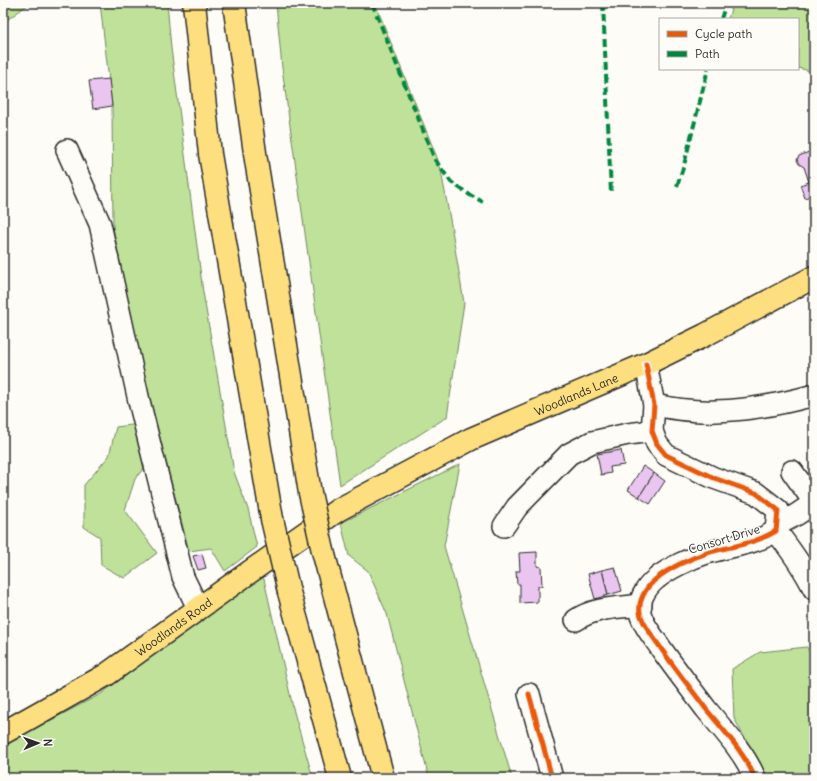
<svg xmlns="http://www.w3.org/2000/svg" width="817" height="781" font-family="Delius,sans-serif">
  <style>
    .green { fill: #bfe19a; stroke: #758662 }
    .building { fill: #eac5f0; stroke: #2b2b2b }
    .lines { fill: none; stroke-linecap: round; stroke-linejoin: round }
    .minor-casing { stroke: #2b2b2b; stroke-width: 24 }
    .major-casing { stroke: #2b2b2b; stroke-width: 25 }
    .highway-casing { stroke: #2b2b2b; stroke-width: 25 }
    .minor { stroke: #fdfcf7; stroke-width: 21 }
    .major { stroke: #fedf80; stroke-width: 22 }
    .highway { stroke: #fedf80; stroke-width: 22 }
    .highway-bridge-casing { stroke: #2b2b2b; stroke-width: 25; stroke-linecap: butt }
    .highway-bridge { stroke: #fedf80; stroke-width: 22 }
    .quiet { stroke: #00873e; stroke-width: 4; stroke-dasharray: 8 4; stroke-linecap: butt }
    .cycleway-casing { stroke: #fdfcf7; stroke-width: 8 }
    .cycleway { stroke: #e8590c; stroke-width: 5 }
    .labels { text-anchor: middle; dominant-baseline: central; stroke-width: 3; stroke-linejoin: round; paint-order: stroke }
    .street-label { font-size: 12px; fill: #2b2b2b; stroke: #fdfcf7 }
  </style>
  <rect width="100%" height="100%" fill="#fdfcf7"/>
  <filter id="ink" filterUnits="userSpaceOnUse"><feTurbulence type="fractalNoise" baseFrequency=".025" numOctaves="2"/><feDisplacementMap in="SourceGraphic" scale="8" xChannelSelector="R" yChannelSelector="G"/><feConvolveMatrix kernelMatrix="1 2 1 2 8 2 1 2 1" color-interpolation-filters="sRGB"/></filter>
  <g filter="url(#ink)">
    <g class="green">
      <polygon points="3,3 30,3 3,23"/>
      <polygon points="100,3 167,3 171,48 203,292 234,472 248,509 257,547 225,571 211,548 189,551 138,352 113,227 112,106"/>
      <polygon points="276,3 375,3 440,165 452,230 464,303 447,417 340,485 282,68"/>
      <polygon points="733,3 814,3 814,72 798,68 798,19 728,19"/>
      <polygon points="139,424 148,463 135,479 125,510 157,553 124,578 101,565 100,537 84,527 84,485 109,456 116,427"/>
      <polygon points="460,464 444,546 512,778 429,778 387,614 368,571 349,556 341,523"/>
      <polygon points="263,575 294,712 313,778 3,778 3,745 101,694 203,617"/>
      <polygon points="807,647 814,664 814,778 766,778 734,718 732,669 760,652"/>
    </g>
    <g class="building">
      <polygon points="109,79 112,106 93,109 89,81"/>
      <polygon points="814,150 814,194 805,198 800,185 809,182 804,167 799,164 797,160 799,156"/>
      <polygon points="621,450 624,465 610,467 611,473 601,475 597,454"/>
      <polygon points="643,466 654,473 639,497 628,490"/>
      <polygon points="654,473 665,481 650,504 639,497"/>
      <polygon points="537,552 537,566 541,567 542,586 538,586 538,602 520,603 520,584 517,584 516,571 520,571 519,553"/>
      <polygon points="202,554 206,568 198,570 193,556"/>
      <polygon points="615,567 622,591 608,595 602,570"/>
      <polygon points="602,570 608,595 595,599 588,574"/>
    </g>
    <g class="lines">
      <defs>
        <g id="minor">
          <polyline points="67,150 100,224 139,401 183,577 198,608"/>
          <path d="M646,364l8,41 -2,26 5,13 9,11 48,23 42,15 22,17 -2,21c-21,13 -45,15 -69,22 -16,5 -38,15 -51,26 -10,8 -20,24 -15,37 4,12 14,23 21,34 14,20 29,39 44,59 18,22 38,43 49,69"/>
          <path d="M654,405c20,4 41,7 62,6 33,-1 66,-7 98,-16"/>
          <polyline points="792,471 814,502"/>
          <polyline points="777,525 796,515 814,503"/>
          <polyline points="504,526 517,507 569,454 592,442 628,434 652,431"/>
          <path d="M776,531c14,18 28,37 38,58"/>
          <path d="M576,620c18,-13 44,-12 65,-15"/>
          <polyline points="529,694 552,778"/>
        </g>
        <g id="major">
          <path id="s1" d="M3,733l103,-58 145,-104 87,-61 133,-71 175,-75 59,-29 109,-58"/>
        </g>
        <g id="highway">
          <polyline points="194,3 210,154 272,519"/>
          <polyline points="234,3 256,160 310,493"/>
          <polyline points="323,551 383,778"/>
          <polyline points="289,592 340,778"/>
        </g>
      </defs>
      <use href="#minor" class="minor-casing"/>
      <use href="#major" class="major-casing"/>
      <use href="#highway" class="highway-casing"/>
      <use href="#minor" class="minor"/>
      <use href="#major" class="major"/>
      <use href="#highway" class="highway"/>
      <defs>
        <g id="highway-bridge">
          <polyline points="310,493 323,551"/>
          <polyline points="272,519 289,592"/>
        </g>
      </defs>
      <use href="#highway-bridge" class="highway-bridge-casing"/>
      <use href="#highway-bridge" class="highway-bridge"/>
      <g class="quiet">
        <polyline points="372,3 435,160 451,182 470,195 483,202"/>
        <polyline points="603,3 611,194"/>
        <polyline points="721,19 726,3"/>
        <polyline points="677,186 684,165 708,69"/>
      </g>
      <defs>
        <g id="cycleway">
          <path d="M646,364l8,41 -2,26 5,13 9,11 48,23 42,15 22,17 -2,21c-21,13 -45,15 -69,22 -16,5 -38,15 -51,26 -10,8 -20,24 -15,37 4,12 14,23 21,34 14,20 29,39 44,59 18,22 38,43 49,69"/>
          <polyline points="529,694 552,778"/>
        </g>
      </defs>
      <use href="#cycleway" class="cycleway-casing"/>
      <use href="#cycleway" class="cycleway"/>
    </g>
  </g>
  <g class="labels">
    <g class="street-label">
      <text stroke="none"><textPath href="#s1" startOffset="668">Woodlands Lane</textPath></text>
      <text transform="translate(724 539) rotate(-17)">Consort Drive</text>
      <text stroke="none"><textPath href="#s1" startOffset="201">Woodlands Road</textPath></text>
    </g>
  </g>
  <rect width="817" height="781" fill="none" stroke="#fdfcf7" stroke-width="16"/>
  <rect x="8" y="8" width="801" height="765" fill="none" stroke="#2b2b2b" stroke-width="1.5" filter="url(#ink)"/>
  <rect x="659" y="18" width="140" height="52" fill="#fdfcf7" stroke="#a9a8a5"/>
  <rect x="667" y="31" width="20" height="6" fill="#e8590c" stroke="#a9a8a5"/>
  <text x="695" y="38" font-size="12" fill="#2b2b2b">Cycle path</text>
  <rect x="667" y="51" width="20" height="6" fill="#00873e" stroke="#a9a8a5"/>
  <text x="695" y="58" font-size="12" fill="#2b2b2b">Path</text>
  <g transform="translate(38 743) rotate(88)" stroke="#fdfcf7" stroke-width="3" paint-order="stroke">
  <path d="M0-3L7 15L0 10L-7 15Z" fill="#2b2b2b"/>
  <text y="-6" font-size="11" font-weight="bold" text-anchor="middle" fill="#2b2b2b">N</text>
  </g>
</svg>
